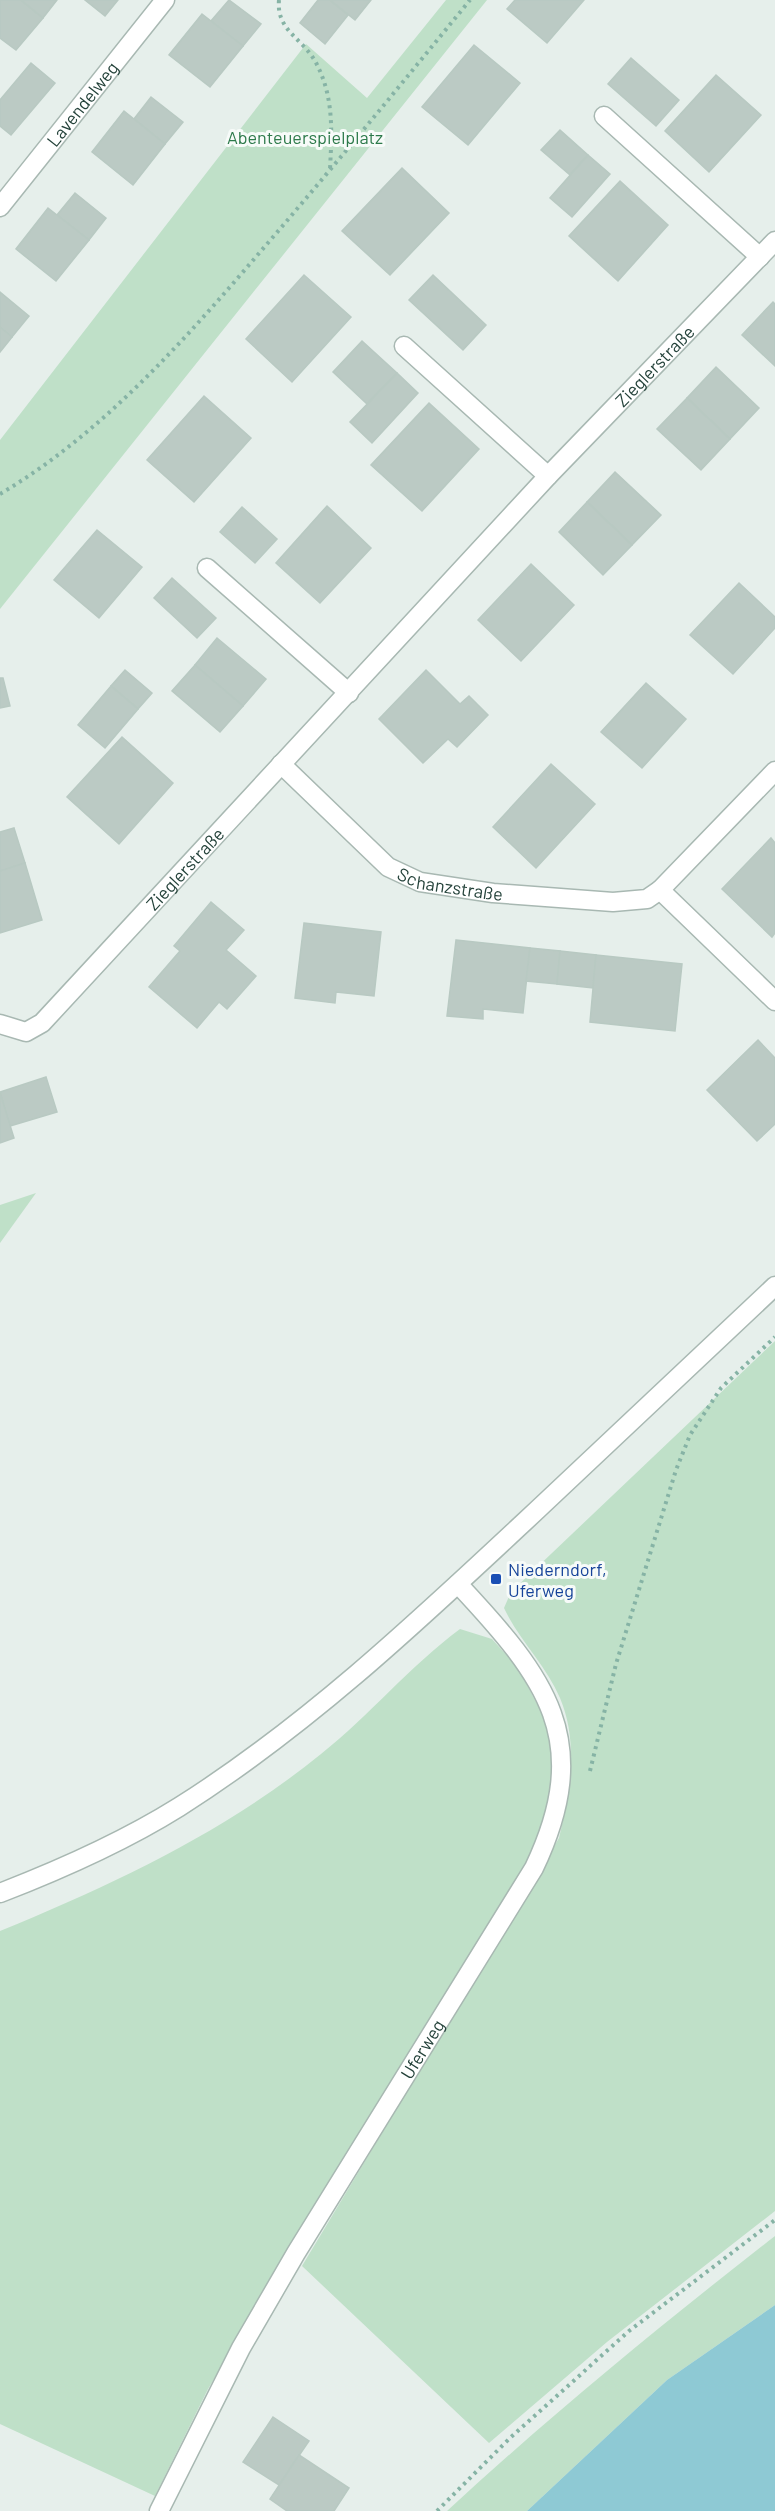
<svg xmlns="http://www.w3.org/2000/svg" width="775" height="2511" font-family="Barlow,sans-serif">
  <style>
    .green { fill: #bfe0c8 }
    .water { fill: #8ec9d4 }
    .building { fill: #bbcac4; stroke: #b8c9c2; stroke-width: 1.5 }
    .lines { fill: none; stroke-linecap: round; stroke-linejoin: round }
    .street-casing { stroke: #a8b8b2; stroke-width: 21 }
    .path { stroke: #86b3a5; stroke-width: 4; stroke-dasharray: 3 4.5; stroke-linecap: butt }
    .street { stroke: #fff; stroke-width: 18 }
    .transit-dot { fill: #1a4fb4; stroke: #f7fbf9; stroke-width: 2 }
    .labels { text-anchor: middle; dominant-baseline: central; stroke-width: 6; stroke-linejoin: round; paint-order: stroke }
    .street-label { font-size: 18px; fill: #24423a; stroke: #f7fbf9 }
    .park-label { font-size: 18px; fill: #2d7a4b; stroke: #f7fbf9 }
    .transit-label { font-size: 18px; fill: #164399; stroke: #f7fbf9; text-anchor: start }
  </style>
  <rect width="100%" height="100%" fill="#e6efeb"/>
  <g class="green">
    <polygon points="446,0 487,0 0,609 0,440 306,44 367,98"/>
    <polygon points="36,1193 0,1243 0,1205"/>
    <path d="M775,1341v870l-168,131 -118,101 -187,-177 257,-428c11,-45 20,-95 1,-140 -14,-33 -41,-58 -56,-90l7,-16z"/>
    <path d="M460,1629l32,10 26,29 28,53 8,52 -6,42 -18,44 -244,397 -78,133 -53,107 -155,-72v-493c114,-47 225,-99 321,-177 49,-39 89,-88 139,-125z"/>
    <path d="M775,2236v69l-108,75 -140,131h-80c105,-97 215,-187 328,-275z"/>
  </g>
  <polygon class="water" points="775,2305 775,2511 527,2511 667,2380"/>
  <g class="building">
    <polygon points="0,0 21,0 43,18 16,50 0,38"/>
    <polygon points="21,0 57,0 43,18"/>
    <polygon points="85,0 118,0 105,16"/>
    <polygon points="229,0 261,24 243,46 211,21"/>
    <polygon points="318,0 330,0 348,15 325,44 300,23"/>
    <polygon points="330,0 371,0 355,20"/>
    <polygon points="515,0 584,0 547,43 507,9"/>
    <polygon points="202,14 243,46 210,87 169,55"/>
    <polygon points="474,45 520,83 468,145 422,107"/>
    <polygon points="631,58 679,100 656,126 608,84"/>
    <polygon points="31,63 55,83 11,135 0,126 0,100"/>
    <polygon points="716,75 761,115 709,172 665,131"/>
    <polygon points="151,97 183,122 165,144 134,119"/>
    <polygon points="124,111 165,144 133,185 92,152"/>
    <polygon points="560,130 588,155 570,175 541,150"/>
    <polygon points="588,155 610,174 572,217 550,198"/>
    <polygon points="402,168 449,213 390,275 342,231"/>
    <polygon points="620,181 668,225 618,281 569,236"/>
    <polygon points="75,193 106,218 89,240 57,215"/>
    <polygon points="48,208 89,240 56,281 16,249"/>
    <polygon points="304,275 351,317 292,382 246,339"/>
    <polygon points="433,275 486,325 463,350 409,300"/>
    <polygon points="0,292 29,316 12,337 0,327"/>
    <polygon points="773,302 775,304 775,366 742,335"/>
    <polygon points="0,327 12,337 0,352"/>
    <polygon points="362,341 397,373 367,404 333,372"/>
    <polygon points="716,367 759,408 730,439 687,398"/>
    <polygon points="397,373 418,393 372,443 350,422"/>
    <polygon points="204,396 251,438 194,502 147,460"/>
    <polygon points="687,398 730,439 701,470 657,429"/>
    <polygon points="429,403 479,449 422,511 371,465"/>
    <polygon points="615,472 661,515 632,545 587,502"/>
    <polygon points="587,502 632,545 603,575 559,532"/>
    <polygon points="327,506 371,548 320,603 276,563"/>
    <polygon points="242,507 277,539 255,563 220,532"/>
    <polygon points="97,530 142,567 99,618 54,580"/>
    <polygon points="531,564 574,605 521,661 478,620"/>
    <polygon points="172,578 216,618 197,638 154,598"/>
    <polygon points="739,583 775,617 775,628 733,674 690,635"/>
    <polygon points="217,638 266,679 243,706 195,665"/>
    <polygon points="195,665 243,706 220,732 172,691"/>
    <polygon points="125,670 152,693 138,709 111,686"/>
    <polygon points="426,670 460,704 469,696 488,715 457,747 448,739 423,763 379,719"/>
    <polygon points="0,678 3,678 10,706 0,708"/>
    <polygon points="646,683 686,719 642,768 601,732"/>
    <polygon points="111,686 138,709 105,748 78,725"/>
    <polygon points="122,737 173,783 119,844 67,797"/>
    <polygon points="551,764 595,804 536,868 493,827"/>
    <polygon points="14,828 25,863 0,871 0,832"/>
    <polygon points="771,838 775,843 775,933 772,937 722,889"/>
    <polygon points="25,863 42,920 0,933 0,871"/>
    <polygon points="211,902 244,930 226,950 256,976 227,1009 219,1002 197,1028 149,987 180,951 174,946"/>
    <polygon points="304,923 381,932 374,996 336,992 335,1003 295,998"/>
    <polygon points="456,940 530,948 523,1013 483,1009 483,1019 447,1016"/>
    <polygon points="530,948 560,951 557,984 526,981"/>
    <polygon points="560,951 596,955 593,988 557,984"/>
    <polygon points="596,955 682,964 675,1031 590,1022"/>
    <polygon points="758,1040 775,1058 775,1124 757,1141 707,1090"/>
    <polygon points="46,1077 57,1112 10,1126 0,1092"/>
    <polygon points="0,1093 14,1138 0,1143"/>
    <polygon points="273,2417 309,2441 279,2485 243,2462"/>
    <polygon points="299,2455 349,2488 334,2511 287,2511 270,2499"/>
  </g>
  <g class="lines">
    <defs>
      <g id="street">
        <polyline points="604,116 760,257"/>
        <path id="s1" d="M0,207l165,-207"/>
        <polyline points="404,346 548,476"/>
        <polyline points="207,568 349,693"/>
        <path id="s2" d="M281,764l107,103 32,15 73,11 120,9 34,-3 13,-9 115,111"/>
        <polyline points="660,890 775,771"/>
        <path id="s3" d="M0,1024l26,8 16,-9 506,-547 227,-235"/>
        <path d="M0,1893c62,-24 123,-51 179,-86 125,-79 234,-181 342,-282 85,-79 169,-159 254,-239"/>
        <path id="s4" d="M159,2511l82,-163 55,-95 238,-385c61,-128 12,-190 -76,-284"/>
      </g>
    </defs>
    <use href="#street" class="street-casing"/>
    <g class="path">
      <path d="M279,0c-3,30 23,38 36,61 19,34 17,70 15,108"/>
      <path d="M0,494c105,-62 189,-159 267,-250 69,-80 136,-162 203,-244"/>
      <polyline points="590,1771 616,1664 676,1470 690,1435 721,1388 775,1337"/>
      <polyline points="437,2511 510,2438 629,2331 775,2220"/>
    </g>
    <use href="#street" class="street"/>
  </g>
  <rect class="transit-dot" x="490" y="1573" width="12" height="12" rx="3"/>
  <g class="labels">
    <g class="street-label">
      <text stroke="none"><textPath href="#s1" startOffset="132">Lavendelweg</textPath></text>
      <text stroke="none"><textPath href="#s3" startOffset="944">Zieglerstraße</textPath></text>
      <text stroke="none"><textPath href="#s3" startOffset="256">Zieglerstraße</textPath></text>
      <text stroke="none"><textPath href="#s2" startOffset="214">Schanzstraße</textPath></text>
      <text stroke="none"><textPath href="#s4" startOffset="532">Uferweg</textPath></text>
    </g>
    <g class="park-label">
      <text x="305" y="137">Abenteuerspielplatz</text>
    </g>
    <g class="transit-label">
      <text x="508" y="1569">Niederndorf,<tspan x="508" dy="21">Uferweg</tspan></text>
    </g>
  </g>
</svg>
